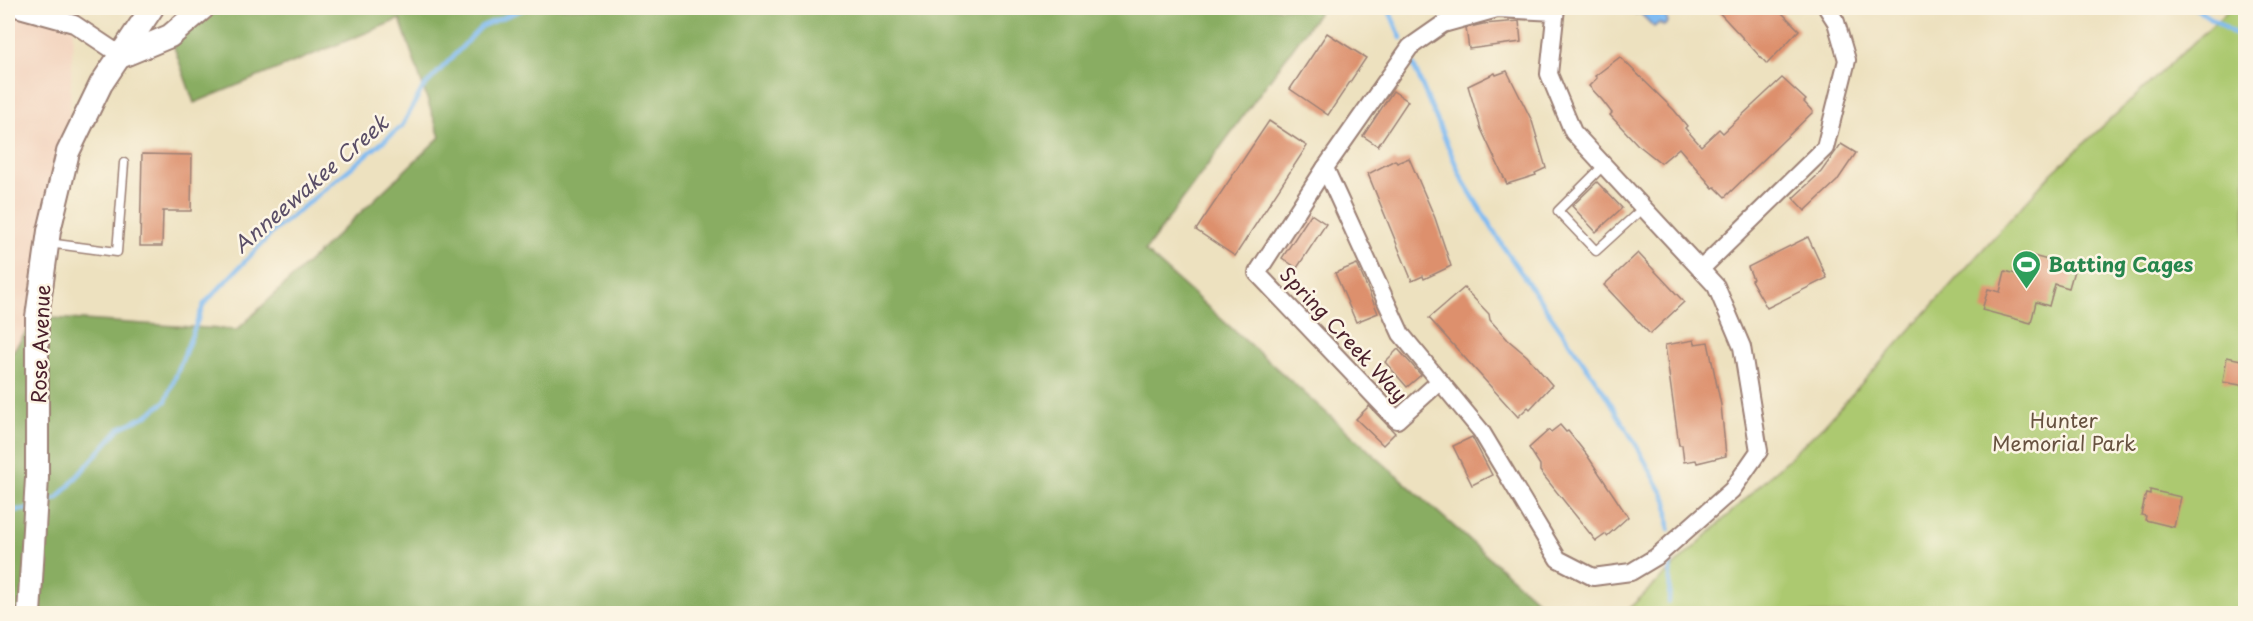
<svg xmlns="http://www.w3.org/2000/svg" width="2253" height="621" font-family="'Playpen Sans',sans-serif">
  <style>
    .built { fill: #f3d4bf }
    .green { fill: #acc970; stroke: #7b744e; stroke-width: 1.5 }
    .forest { fill: #89ad62; stroke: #6a6646; stroke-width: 1.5 }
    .water { fill: #7fbbf2; stroke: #646d8e; stroke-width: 1.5 }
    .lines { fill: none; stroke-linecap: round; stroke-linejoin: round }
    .stream { stroke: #7fbbf2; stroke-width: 4.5 }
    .building { fill: #dd906d }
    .lane-casing { stroke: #9c8075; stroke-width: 11 }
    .street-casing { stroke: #9c8075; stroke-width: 20 }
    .secondary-casing { stroke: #9c8075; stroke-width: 26 }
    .lane { stroke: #fff; stroke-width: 8 }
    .street { stroke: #fff; stroke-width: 16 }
    .secondary { stroke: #fff; stroke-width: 22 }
    .labels { text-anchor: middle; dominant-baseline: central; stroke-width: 5; stroke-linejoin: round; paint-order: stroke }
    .leisure-label { font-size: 20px; font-weight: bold; fill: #27864d; stroke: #fcf5e5; text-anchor: start }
    .street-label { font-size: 20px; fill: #4a1f2b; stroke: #fcf5e5 }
    .park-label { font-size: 20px; fill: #675240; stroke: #fcf5e5 }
    .water-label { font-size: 21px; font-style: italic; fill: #5a4e67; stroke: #fcf5e5 }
  </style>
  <rect width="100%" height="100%" fill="#fcf5e5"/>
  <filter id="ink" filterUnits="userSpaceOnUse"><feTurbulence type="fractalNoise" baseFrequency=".0167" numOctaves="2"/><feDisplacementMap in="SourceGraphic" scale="12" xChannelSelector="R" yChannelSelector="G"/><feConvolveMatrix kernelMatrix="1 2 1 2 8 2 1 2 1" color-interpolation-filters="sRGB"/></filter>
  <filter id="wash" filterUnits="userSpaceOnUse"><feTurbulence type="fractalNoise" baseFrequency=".008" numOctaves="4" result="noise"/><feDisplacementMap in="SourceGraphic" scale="24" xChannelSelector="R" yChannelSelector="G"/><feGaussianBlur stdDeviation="1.35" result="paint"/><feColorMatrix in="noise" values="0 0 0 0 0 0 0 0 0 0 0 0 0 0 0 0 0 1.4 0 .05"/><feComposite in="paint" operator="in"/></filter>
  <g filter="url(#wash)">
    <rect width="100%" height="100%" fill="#ede1bf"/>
    <polygon class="built" points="8,8 74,8 68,152 37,317 8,358"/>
    <polygon class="green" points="2231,8 2245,8 2245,613 1623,614 1824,425 2051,174"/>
    <polygon class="forest" points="203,8 1322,8 1145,251 1551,613 8,614 8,358 37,317 237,330 440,137 400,19 194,103 170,36"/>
    <polygon class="water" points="1634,8 1665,8 1670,13 1666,17 1668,22 1664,26 1659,23 1654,27 1639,12 1636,14 1632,10"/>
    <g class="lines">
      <g class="stream">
        <polyline points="1388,8 1401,38"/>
        <polyline points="2195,8 2246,41"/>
        <polyline points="1413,64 1462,179 1506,251 1604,392 1635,443 1667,501 1669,529"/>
        <polyline points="43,504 58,498 120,428 146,416 166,401 204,304 275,230 402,126 422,89 482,26 526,8"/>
        <polyline points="8,511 30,509"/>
        <polyline points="1669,602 1671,551"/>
      </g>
    </g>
    <g id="blocks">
      <g class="building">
        <polygon points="1715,8 1777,8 1799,30 1767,64"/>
        <polygon points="1519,21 1521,42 1469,49 1466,28 1483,24"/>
        <polygon points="1327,33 1366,58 1328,115 1290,89"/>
        <polygon points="1620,57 1674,110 1687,126 1685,128 1701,146 1719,129 1723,133 1782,78 1806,100 1804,102 1813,112 1725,197 1715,187 1713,188 1679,148 1661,163 1637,144 1610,115 1612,113 1602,100 1589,86 1597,78 1595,76"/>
        <polygon points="1507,71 1532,121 1546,168 1535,173 1536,175 1507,184 1481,129 1468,86 1495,73 1496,75"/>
        <polygon points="1393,91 1408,101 1378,146 1363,136"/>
        <polygon points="1269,121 1307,146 1235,256 1196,230"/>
        <polygon points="1841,144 1856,153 1837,181 1805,211 1793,198 1821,172"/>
        <polygon points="142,154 192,155 191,211 163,211 162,246 140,246"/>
        <polygon points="1409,158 1435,218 1451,266 1424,279 1423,276 1412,281 1368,174 1395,160 1397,163"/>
        <polygon points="1597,182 1622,208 1596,232 1572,206"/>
        <polygon points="1311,214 1326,224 1297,268 1282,258"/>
        <polygon points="1808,237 1827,278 1767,308 1751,280 1753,279 1748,267"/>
        <polygon points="1638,253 1684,302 1650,334 1604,285"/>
        <polygon points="2025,254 2075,267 2069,288 2055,284 2049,306 2036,302 2031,323 1982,310 1988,289 2000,292 2005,271 2020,275"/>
        <polygon points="1357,264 1378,313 1356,322 1335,273"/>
        <polygon points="1464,288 1489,314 1490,320 1508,340 1527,356 1552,385 1530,409 1528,407 1518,417 1429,318"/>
        <polygon points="1694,340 1695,344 1708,342 1721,405 1726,456 1697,463 1696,460 1684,462 1682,445 1679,445 1665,345"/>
        <polygon points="1398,349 1421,375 1407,387 1385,362"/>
        <polygon points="2227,357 2246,361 2246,386 2223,382"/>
        <polygon points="1369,406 1395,433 1383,445 1356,419"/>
        <polygon points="1560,425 1566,432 1568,431 1587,455 1628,517 1607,536 1606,534 1596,541 1540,471 1540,465 1529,448 1549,430 1551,432"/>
        <polygon points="1472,437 1492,475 1472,485 1453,446"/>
        <polygon points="2150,490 2181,497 2174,527 2145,520 2146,516 2141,515 2146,493 2150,494"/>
      </g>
    </g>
  </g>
  <g filter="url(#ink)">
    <use href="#blocks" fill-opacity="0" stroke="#9c8075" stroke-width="1.5"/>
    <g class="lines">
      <defs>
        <g id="lane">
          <polyline points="1604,165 1558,211 1596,251 1643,208"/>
          <polyline points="48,243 117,252 124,163"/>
        </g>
        <g id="street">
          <polyline points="16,8 74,24 122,56"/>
          <polyline points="1555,12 1497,9 1443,24 1410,47 1325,168 1401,334 1481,431 1558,559 1593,577 1631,572 1656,557 1732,490 1759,451 1742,347 1716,286 1573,132 1549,74 1556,8"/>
          <polyline points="1325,168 1257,273 1397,420 1440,381"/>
          <polyline points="1701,269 1825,148 1847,60 1836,22 1827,8"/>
        </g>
        <g id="secondary">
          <polyline points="122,56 170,36 203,8"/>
          <polyline points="29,614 37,478 37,317 49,231 68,152 101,84 152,8"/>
        </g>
      </defs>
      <use href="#lane" class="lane-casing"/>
      <use href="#street" class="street-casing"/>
      <use href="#secondary" class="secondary-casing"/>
      <use href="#lane" class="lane"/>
      <use href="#street" class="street"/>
      <use href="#secondary" class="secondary"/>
    </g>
  </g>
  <defs>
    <symbol id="stadium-pin" viewBox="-11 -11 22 30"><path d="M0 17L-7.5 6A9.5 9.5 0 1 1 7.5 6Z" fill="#2e9e5b" stroke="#fcf5e5"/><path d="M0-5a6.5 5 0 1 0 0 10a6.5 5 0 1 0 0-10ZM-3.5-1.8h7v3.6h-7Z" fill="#fff"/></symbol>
  </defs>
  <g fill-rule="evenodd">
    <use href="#stadium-pin" x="2010" y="248" width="33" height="45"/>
  </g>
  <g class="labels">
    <g class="leisure-label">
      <text x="2048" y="264">Batting Cages</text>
    </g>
    <g class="street-label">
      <text transform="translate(1344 334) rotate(47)">Spring Creek Way</text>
      <text transform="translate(40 344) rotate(-88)">Rose Avenue</text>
    </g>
    <g class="park-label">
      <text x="2064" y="420">Hunter<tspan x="2064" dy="23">Memorial Park</tspan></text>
    </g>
    <g class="water-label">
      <text transform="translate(310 183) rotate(-41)">Anneewakee Creek</text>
    </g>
  </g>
  <rect width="2253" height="621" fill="none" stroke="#fcf5e5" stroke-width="30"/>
</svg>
